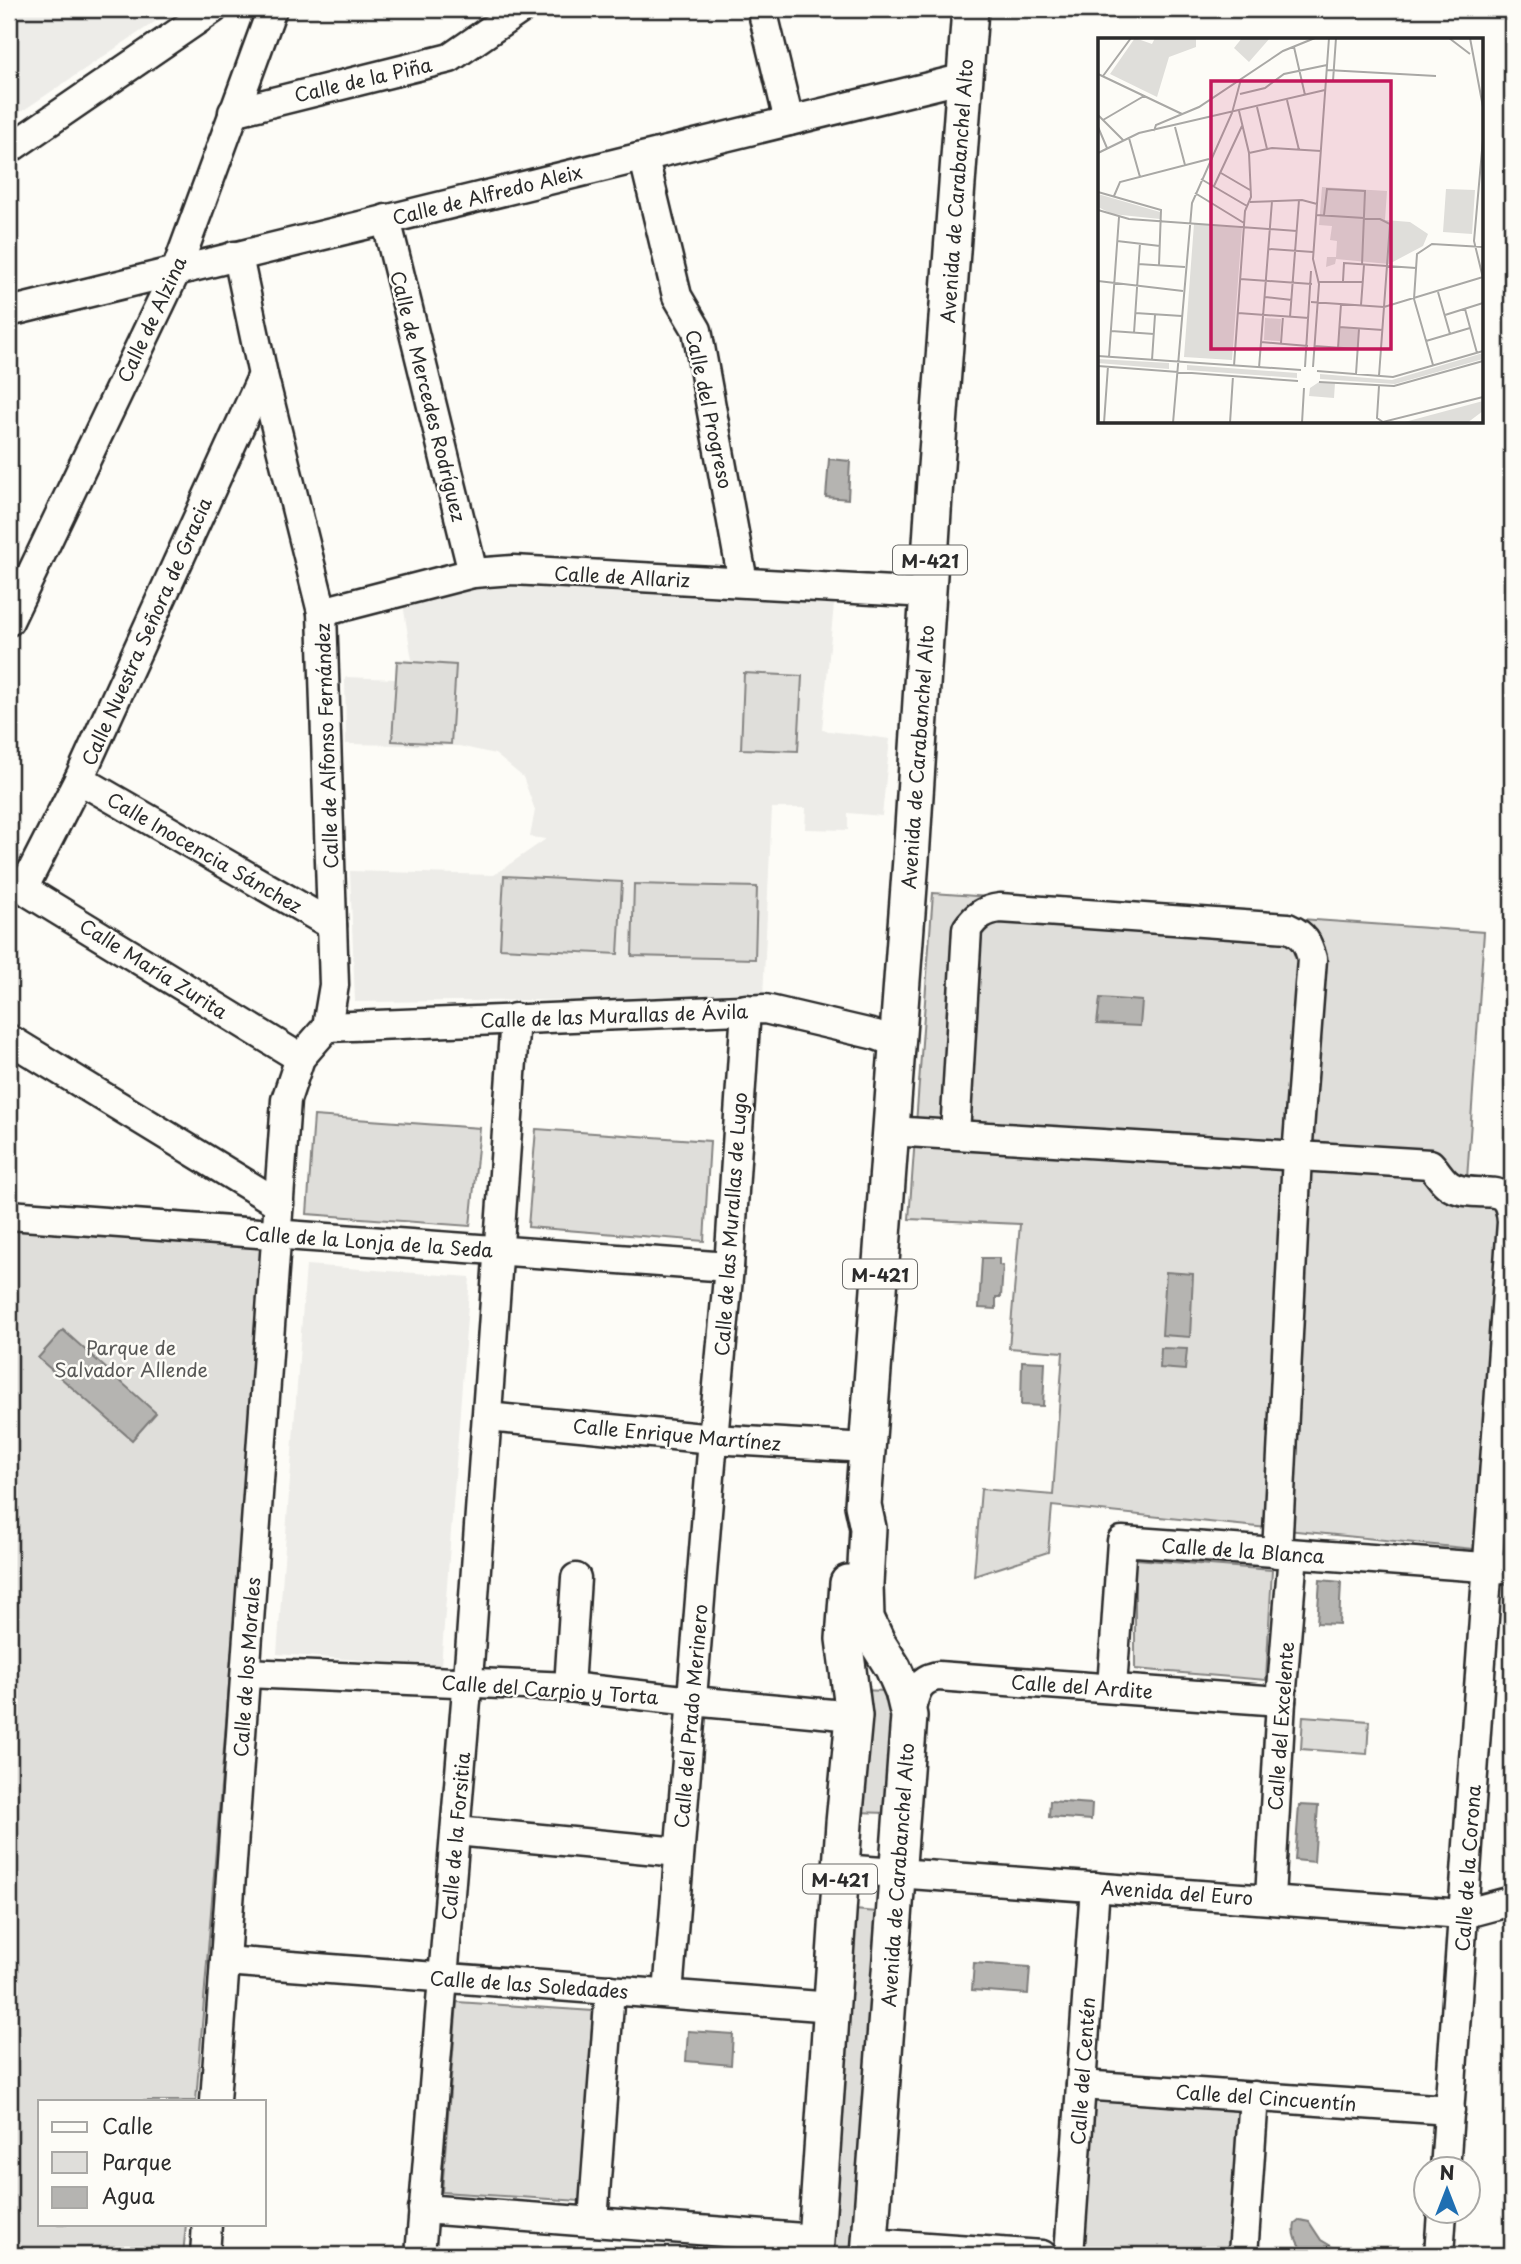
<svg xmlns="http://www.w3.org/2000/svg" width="1521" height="2264" font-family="'Playpen Sans',sans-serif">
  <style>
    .built { fill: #edece8 }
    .green { fill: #dfdeda; stroke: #858482; stroke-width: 2 }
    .water { fill: #b5b4b1; stroke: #7e7d7b; stroke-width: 2 }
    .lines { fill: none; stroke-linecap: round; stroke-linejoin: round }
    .minor-casing { stroke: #2b2b2b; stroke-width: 33 }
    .major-casing { stroke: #2b2b2b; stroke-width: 40 }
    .minor { stroke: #fdfcf7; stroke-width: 28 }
    .major { stroke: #fdfcf7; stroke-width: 35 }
    .labels { text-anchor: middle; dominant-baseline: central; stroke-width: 5; stroke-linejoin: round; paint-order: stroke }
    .shield { fill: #fdfcf7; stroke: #6a6a68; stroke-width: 2 }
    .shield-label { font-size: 18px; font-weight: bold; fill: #2b2b2b }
    .street-label { font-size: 19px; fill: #2b2b2b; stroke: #fdfcf7 }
    .park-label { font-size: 19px; fill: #585857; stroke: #fdfcf7 }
    .inset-road { fill: none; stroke: #a9a8a5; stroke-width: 2 }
    .view { fill: #c2185b; fill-opacity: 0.15; stroke: #c2185b; stroke-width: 3.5 }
    .inset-edge { fill: none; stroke: #2b2b2b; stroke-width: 3.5 }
  </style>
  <rect width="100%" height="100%" fill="#fdfcf7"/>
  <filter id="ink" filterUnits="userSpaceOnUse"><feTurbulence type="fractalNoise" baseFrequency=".0143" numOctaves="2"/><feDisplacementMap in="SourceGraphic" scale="14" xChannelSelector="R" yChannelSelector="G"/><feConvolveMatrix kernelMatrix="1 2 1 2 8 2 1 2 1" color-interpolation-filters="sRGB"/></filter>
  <g filter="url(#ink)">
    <g class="built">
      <polygon points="9,9 174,9 9,120"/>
      <polygon points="491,586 834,604 822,730 890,739 882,816 848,813 848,830 805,829 806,808 772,808 763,998 355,1002 350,871 494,875 546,839 530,837 535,810 523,777 495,754 459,746 346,744 345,677 395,679 396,659 412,660 403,604"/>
      <polygon points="306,1265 470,1277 441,1666 277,1654"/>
    </g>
    <g class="green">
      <polygon points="397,661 456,665 451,744 392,741"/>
      <polygon points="744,673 802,676 798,751 741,749"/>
      <polygon points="504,876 622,882 618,954 500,948"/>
      <polygon points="634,884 757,887 755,959 632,956"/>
      <polygon points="933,893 1484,932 1467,1179 1512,1183 1512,1549 1503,1552 1052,1506 1048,1552 974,1576 981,1489 1053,1495 1063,1352 1009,1348 1020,1224 909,1219"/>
      <polygon points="314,1116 480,1128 470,1226 307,1214"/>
      <polygon points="536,1129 710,1141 704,1241 528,1227"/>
      <polygon points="9,1224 264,1244 196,2101 40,2101 40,2224 186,2224 183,2255 9,2255"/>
      <polygon points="1135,1559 1272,1570 1266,1680 1135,1669"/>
      <polygon points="860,1690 886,1691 892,1704 888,1813 855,1812"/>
      <polygon points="1303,1716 1369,1721 1367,1754 1301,1749"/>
      <polygon points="854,1910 877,1912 855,2255 831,2255"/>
      <polygon points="457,2002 593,2011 580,2201 442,2192"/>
      <polygon points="1081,2085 1254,2096 1243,2255 1069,2255"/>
    </g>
    <g class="water">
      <polygon points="829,459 850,461 848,499 826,497"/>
      <polygon points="1100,998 1142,1001 1140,1026 1097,1024"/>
      <polygon points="982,1258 999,1258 999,1265 1003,1266 1001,1297 996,1297 996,1309 979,1308"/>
      <polygon points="1166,1272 1193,1274 1190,1337 1162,1335"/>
      <polygon points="63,1330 156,1413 132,1440 38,1358"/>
      <polygon points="1161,1348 1187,1349 1185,1370 1160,1368"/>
      <polygon points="1022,1361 1045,1362 1043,1406 1021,1405"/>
      <polygon points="1320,1580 1341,1582 1339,1624 1317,1623"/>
      <polygon points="1050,1801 1092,1804 1091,1820 1049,1817"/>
      <polygon points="1299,1805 1318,1806 1314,1862 1295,1860"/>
      <polygon points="974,1963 1030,1967 1028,1994 972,1990"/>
      <polygon points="688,2031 733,2034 731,2065 686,2061"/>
      <path d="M1300,2220l9,2 12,18 15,9 -1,6 -30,-1c-7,-9 -13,-19 -10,-30z"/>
    </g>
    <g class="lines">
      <defs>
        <g id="minor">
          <polyline points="762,9 789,121"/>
          <polyline points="233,112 450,58 521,9"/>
          <polyline points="9,149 213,9"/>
          <polyline points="644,158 677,296 697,330 743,582"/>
          <polyline points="386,219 473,573"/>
          <polyline points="9,312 965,78"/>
          <polyline points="322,612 473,573 513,570 928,593"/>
          <polyline points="9,621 176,271 272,9"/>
          <polyline points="79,779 332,925"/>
          <polyline points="9,880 25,885 30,893 300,1058"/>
          <polyline points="25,885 79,779 263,375"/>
          <polyline points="327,1027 765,1009 876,1035 897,1043"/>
          <polyline points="9,1039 279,1204"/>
          <path d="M890,1131l540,33c8,8 13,20 24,24 28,12 55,-11 58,34l-67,948"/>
          <path d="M955,1134l12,-205c9,-13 17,-19 33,-21l288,20c16,7 20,15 24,31l-15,197 -20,397"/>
          <polyline points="9,1215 729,1267"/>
          <polyline points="487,1417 713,1439 867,1448"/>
          <polyline points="246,1673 569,1687 692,1701 854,1716"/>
          <polyline points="569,1687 576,1578"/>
          <polyline points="1112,1688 1122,1541 1512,1569"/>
          <path d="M909,1716c6,-20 6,-36 29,-40l343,25"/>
          <polyline points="456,1831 679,1852"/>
          <polyline points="841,1869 1463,1914 1512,1901"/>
          <polyline points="1270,1898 1281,1701 1293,1554"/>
          <polyline points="225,1961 833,2007"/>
          <polyline points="668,1994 713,1439 729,1267 746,1009"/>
          <polyline points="1081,2085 1450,2110"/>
          <polyline points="215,2101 286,1100 300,1058 327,1027 334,985 322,612 263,375 240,266 234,256"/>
          <polyline points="423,2209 816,2239"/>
          <polyline points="593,2221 610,1990"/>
          <polyline points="870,2243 1042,2255"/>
          <polyline points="205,2255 207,2224"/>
          <polyline points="420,2255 470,1653 515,1018"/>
          <polyline points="1069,2255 1095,1887"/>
          <polyline points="1243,2255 1254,2096"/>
          <polyline points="1439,2255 1442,2212"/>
        </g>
        <g id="major">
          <polyline points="815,2255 844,1823 854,1716 844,1639 848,1583"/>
          <polyline points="869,2255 909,1716 903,1691 893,1668 878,1644 866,1618 865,1584 868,1528 863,1505 911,859 935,480 970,9"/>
        </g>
      </defs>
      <use href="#minor" class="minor-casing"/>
      <use href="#major" class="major-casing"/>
      <use href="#minor" class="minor"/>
      <use href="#major" class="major"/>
    </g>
  </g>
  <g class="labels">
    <g class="shield">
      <rect x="893" y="545.5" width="74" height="29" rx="5"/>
      <rect x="843" y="1259.5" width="74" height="29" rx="5"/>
      <rect x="803" y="1864.5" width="74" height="29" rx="5"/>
    </g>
    <g class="shield-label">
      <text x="930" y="560">M-421</text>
      <text x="880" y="1274">M-421</text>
      <text x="840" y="1879">M-421</text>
    </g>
    <g class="street-label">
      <text transform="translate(363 79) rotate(-13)">Calle de la Piña</text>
      <text transform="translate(956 191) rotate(-86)">Avenida de Carabanchel Alto</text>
      <text transform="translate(487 194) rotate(-14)">Calle de Alfredo Aleix</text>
      <text transform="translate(151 319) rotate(-65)">Calle de Alzina</text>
      <text transform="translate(429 396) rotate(76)">Calle de Mercedes Rodríguez</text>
      <text transform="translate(710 409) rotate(78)">Calle del Progreso</text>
      <text transform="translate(622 576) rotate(3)">Calle de Allariz</text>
      <text transform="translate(146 631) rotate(-66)">Calle Nuestra Señora de Gracia</text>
      <text transform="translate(326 746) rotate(-92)">Calle de Alfonso Fernández</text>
      <text transform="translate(917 757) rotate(-86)">Avenida de Carabanchel Alto</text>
      <text transform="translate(205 852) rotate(30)">Calle Inocencia Sánchez</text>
      <text transform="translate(154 968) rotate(32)">Calle María Zurita</text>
      <text transform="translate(614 1015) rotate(-2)">Calle de las Murallas de Ávila</text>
      <text transform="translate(730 1224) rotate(-86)">Calle de las Murallas de Lugo</text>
      <text transform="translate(369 1241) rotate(4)">Calle de la Lonja de la Seda</text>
      <text transform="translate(677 1434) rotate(5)">Calle Enrique Martínez</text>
      <text transform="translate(1243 1550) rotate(4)">Calle de la Blanca</text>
      <text transform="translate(246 1667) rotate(-86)">Calle de los Morales</text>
      <text transform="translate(1082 1686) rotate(4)">Calle del Ardite</text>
      <text transform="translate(550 1689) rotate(4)">Calle del Carpio y Torta</text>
      <text transform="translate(690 1716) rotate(-85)">Calle del Prado Merinero</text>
      <text transform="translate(1280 1726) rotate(-86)">Calle del Excelente</text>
      <text transform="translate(455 1836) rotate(-85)">Calle de la Forsitia</text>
      <text transform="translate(1467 1868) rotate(-86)">Calle de la Corona</text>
      <text transform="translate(897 1875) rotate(-86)">Avenida de Carabanchel Alto</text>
      <text transform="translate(1177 1892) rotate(4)">Avenida del Euro</text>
      <text transform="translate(529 1984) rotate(4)">Calle de las Soledades</text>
      <text transform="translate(1082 2071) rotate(-86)">Calle del Centén</text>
      <text transform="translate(1266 2097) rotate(4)">Calle del Cincuentín</text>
    </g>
    <g class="park-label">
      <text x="131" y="1347">Parque de<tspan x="131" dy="22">Salvador Allende</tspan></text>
    </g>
  </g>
  <g transform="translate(1098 38)">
    <rect width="385" height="385" fill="#fdfcf7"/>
    <path d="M37,0l17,6 3,-6h41v9l-27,10 -12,40 -47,-23zM144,0h28l-21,24 -15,-14zM224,149l65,4 -2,29 25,2 18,12 -5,12 -34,18 -53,-5 -1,5 -9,3 1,-10h9l1,-16 -7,-1 2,-14 -13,-1zM348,151l29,1 -3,44 -29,-2zM0,156l62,18v7l-48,-5 -14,-7zM96,186l48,4 -10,132 -48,-3zM167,280l16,1 -1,22 -16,-1zM241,289l20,2 -1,20 -20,-1zM385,315v6l-88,25 -75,-5v-5l72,6zM0,321l71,4v6l-71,-6zM89,327l110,8v5l-110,-8zM221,344l16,1 -1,15 -25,-2 1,-8zM385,363v10l-16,12h-66z" fill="#dfdeda"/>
    <path class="inset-road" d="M351,0l21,16M372,0l13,69M196,9l11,48M229,32l109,6M0,36l84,40M5,38l28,-38M235,43l3,-43M142,56l25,-6 19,-14 43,-9M189,62l12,50M159,69l10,42M0,77l25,25M5,82l41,-24M0,89l9,21M77,89l10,38M56,93l2,-6 43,-18 84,-56 32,-13M31,100l11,39M385,101l-9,102 9,37M0,115l41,-20 186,-43M151,115l23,-5 49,3M123,135l29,17M103,141l46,27M116,148l28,-60M0,154l63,18 -2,55M97,155l49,30M16,158l6,-14 89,-23M152,164l52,-2 15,4M0,172l31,9 168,12M218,177l64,4 10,5 -11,152M226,177l3,-26 38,2 -3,74M19,203l43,5M171,211l44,3M40,226l47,3M142,241l72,5M0,243l85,10M245,243l1,-18 72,5M221,244h44M340,254l12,42M167,259l27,3M213,264l73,5 99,-30M263,267l3,-40M367,271l12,44M37,275l47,3M140,275l71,5M347,277l38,-12M192,279l9,-117M241,289l44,3M13,293l43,3M36,295l6,-90M328,303l44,-13M163,304l47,4M183,305l2,-27M216,308l44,3M240,310l3,-44M0,318l203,14M11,319l10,-140M54,322l3,-45M335,327l-19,-66 3,-45 15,-10 51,3M0,328l200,15M136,328l11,-155 6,-14 -2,-44 -10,-42M207,329l6,-96M215,329l6,-83 -6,-25 16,-221M161,330l13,-167M219,333l76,6 90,-26M258,336l3,-45M221,344l75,4 89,-25M281,348l-2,32 6,4 100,-25M6,385l4,-57M75,385l19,-220 40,-90 9,-34M132,385l3,-47M204,385l2,-35"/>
    <path class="view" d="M113,43h180v268h-180z"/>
    <rect width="385" height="385" class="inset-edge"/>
  </g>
  <rect width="1521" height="2264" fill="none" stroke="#fdfcf7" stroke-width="35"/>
  <rect x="18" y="18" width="1486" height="2229" fill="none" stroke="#2b2b2b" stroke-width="2.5" filter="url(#ink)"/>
  <rect x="38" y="2100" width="228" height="126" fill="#fdfcf7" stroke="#a9a8a5" stroke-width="2"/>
  <rect x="52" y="2122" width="35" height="10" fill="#fdfcf7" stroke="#a9a8a5" stroke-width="2"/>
  <text x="102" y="2134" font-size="21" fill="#2b2b2b">Calle</text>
  <rect x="52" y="2152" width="35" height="21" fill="#dfdeda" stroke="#a9a8a5" stroke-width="2"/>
  <text x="102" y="2170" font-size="21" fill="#2b2b2b">Parque</text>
  <rect x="52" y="2187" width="35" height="21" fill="#b5b4b1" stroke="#a9a8a5" stroke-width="2"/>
  <text x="102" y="2204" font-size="21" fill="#2b2b2b">Agua</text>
  <g transform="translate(1447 2190)"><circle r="33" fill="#fdfcf7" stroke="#a9a8a5" stroke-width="2"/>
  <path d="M0-5L12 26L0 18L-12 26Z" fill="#1f6fb2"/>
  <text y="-10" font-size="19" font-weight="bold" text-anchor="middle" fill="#2b2b2b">N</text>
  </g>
</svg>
